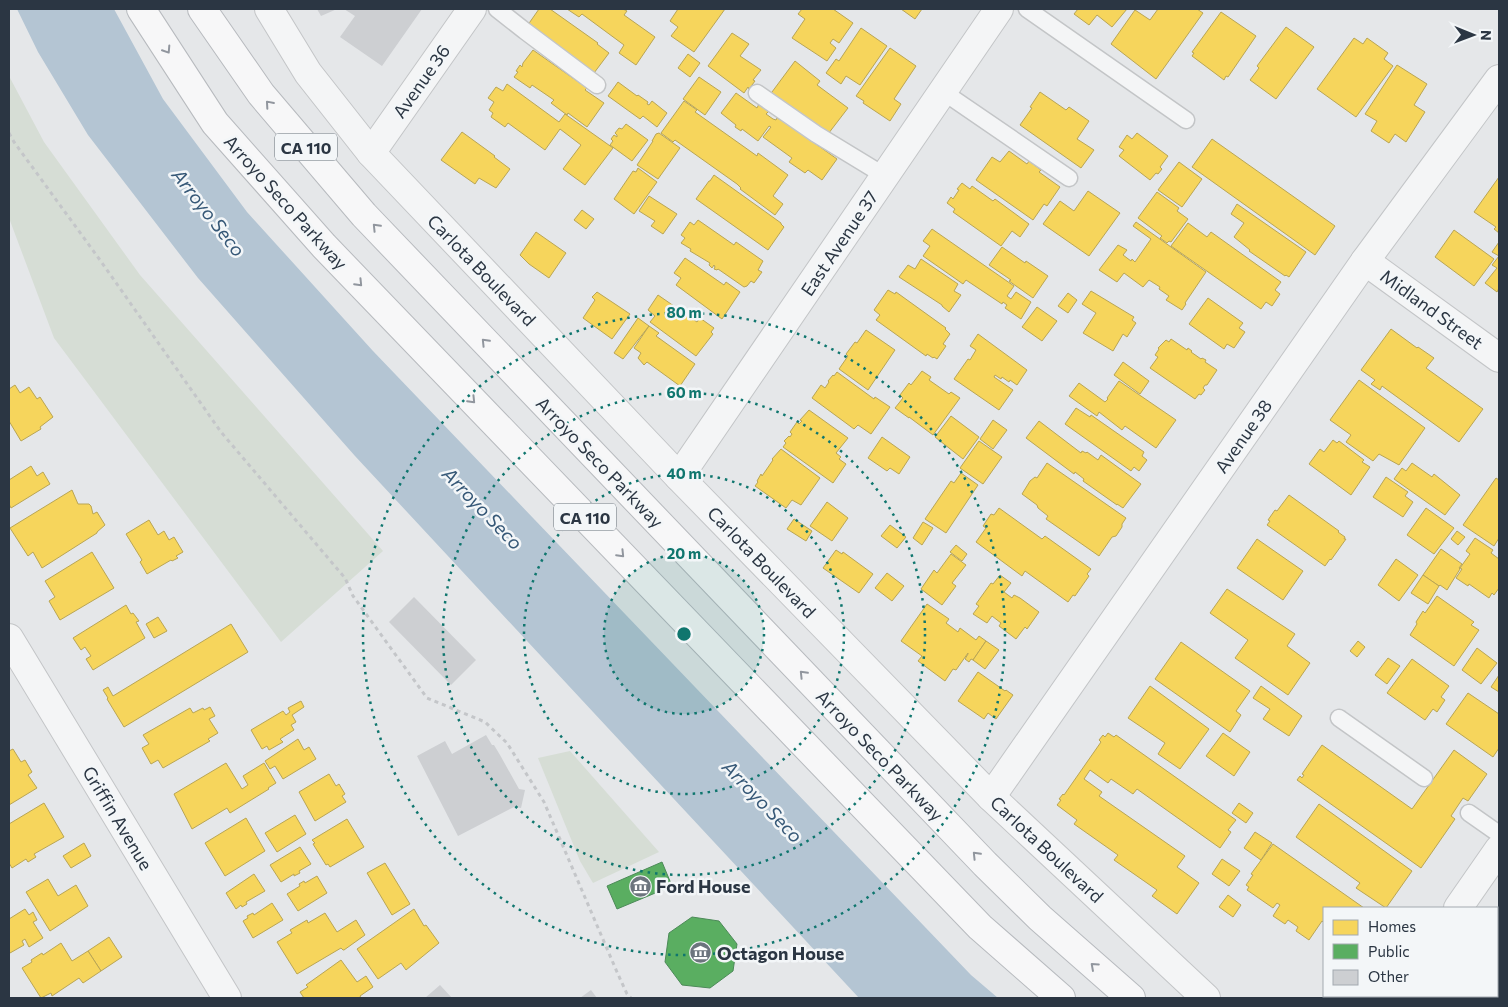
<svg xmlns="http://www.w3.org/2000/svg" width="1508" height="1007" font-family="Commissioner,sans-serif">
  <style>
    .green { fill: #d6ddd5 }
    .water { fill: #b4c5d3 }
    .homes { fill: #f6d55c; stroke: #b9a554 }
    .public { fill: #5aae61; stroke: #4c8a58 }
    .building { fill: #cdcfd2 }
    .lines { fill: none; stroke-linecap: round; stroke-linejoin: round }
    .service-casing { stroke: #c3c5c7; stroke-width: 19 }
    .minor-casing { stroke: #c3c5c7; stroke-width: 30 }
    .tertiary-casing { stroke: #c3c5c7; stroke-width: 30 }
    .motorway-casing { stroke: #b7babe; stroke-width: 30 }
    .path { stroke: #c4c6c9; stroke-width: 3; stroke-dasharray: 4 4; stroke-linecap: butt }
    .service { stroke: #f4f5f6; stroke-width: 16 }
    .minor { stroke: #f4f5f6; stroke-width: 28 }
    .tertiary { stroke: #f4f5f6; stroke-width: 28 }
    .motorway { stroke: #f7f7f8; stroke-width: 28 }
    .oneway { stroke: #91969e }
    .ring { fill: none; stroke: #0f766e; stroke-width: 2.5; stroke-dasharray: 2.5 5 }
    .labels { text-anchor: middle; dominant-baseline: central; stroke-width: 5; stroke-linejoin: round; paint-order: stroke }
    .shield { fill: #f3f6f8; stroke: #677079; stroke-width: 1 }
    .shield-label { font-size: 16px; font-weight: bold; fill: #2b3643 }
    .street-label { font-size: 18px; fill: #2b3643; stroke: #f3f6f8 }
    .poi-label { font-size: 18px; font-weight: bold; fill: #2b3643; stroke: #f3f6f8; text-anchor: start }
    .water-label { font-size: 19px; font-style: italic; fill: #365877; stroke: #f3f6f8 }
    .centre { fill: #0f766e; stroke: #f3f6f8; stroke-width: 2.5 }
    .ring-label { font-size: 15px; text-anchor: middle; font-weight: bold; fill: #0f766e; stroke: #f3f6f8; stroke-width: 5; stroke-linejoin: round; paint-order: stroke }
  </style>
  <rect width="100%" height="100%" fill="#e5e7e9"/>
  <g class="green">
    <polygon points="9,76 44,142 140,275 383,551 281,642 54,338 9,218"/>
    <polygon points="570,751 659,852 593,883 580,861 538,758"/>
  </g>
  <polygon class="water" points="17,9 114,9 163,99 247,212 373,351 971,975 998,998 859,998 355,456 198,278 88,135 38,52"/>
  <g class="homes">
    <polygon points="539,9 550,9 598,43 597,44 609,53 594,73 525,29"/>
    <polygon points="567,9 623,9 627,11 624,15 655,37 636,65 619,53 624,45 582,14 579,17"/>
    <polygon points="678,9 725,9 694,52 671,36 678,27 670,21"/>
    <polygon points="802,9 833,9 853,23 839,43 833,39 830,43 836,48 827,61 792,38 805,19 798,14"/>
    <polygon points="901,9 922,9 915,19"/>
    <polygon points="1078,9 1127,9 1112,27 1097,15 1089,25 1074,14"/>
    <polygon points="1158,9 1197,9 1203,13 1156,79 1111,44 1135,10 1150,20"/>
    <polygon points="1221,12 1256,36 1228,77 1226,76 1224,80 1192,56 1194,53 1192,52"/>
    <polygon points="1286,27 1314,47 1276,99 1250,80 1259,68 1257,66"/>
    <polygon points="861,28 887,46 860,85 846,76 841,84 826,73 836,59 839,61"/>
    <polygon points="732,33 749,44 740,56 761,70 753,80 755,81 749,89 748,87 744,93 708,66"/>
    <polygon points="1354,38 1363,44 1367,38 1388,53 1384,59 1393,66 1356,117 1317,89"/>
    <polygon points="890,48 916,66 894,99 901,104 890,121 863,103 864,101 856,96"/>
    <polygon points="533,50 587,88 585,90 604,103 587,127 568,113 567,115 551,103 554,100 532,85 530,88 514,77 518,72 516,71 520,65 522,67 523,63"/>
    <polygon points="688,54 700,63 690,77 678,68"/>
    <polygon points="795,61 820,81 817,85 848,108 825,138 769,96"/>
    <polygon points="1397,65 1427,84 1414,105 1425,112 1406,142 1395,134 1389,143 1371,131 1377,121 1365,114"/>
    <polygon points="699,77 721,92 705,115 683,99"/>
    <polygon points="618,82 637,96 638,95 648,102 647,104 649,105 652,101 667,113 657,127 643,116 640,119 608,96"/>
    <polygon points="507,84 559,122 565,114 613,148 585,185 563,169 581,145 560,129 545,150 508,123 505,127 491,117 493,113 489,110 494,102 488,98 496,87 503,91"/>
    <polygon points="1040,92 1066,110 1069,107 1089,121 1077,139 1094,150 1081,168 1020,125 1032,108 1030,107"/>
    <polygon points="736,93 757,108 759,104 769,111 766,114 773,119 776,120 777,118 785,122 837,159 822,180 808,170 805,173 789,162 792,158 763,137 771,127 769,126 758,141 742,129 741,131 735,127 736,125 721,113"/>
    <polygon points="684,101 697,110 695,112 757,156 758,153 788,175 773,196 783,204 775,215 740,189 741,188 737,184 675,140 673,142 661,133"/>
    <polygon points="626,124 648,140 632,161 610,145 613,141 611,139 614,135 617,137 617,135 615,133 619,128 622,129"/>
    <polygon points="462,132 495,156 494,157 510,169 496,188 479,178 475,184 441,160"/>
    <polygon points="659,133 680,148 658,179 637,165 653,141 652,141 656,134"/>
    <polygon points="1137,133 1168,156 1160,167 1162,169 1158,174 1156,173 1150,180 1119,156 1124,150 1119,147 1127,135 1132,139"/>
    <polygon points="1212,139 1335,226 1315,255 1192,167"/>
    <polygon points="1009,151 1027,164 1029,161 1041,170 1039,172 1060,187 1047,206 1044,204 1033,220 976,180 992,157 1000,162"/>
    <polygon points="1179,162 1202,179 1182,207 1158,190"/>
    <polygon points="638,168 657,182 634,214 614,199 633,171 636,172"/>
    <polygon points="714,175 781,223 781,224 784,227 768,250 696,199 709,181 710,181"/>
    <polygon points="1499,177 1499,233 1494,229 1496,227 1474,212"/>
    <polygon points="962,183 970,189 972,186 993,201 995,199 1029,224 1020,237 1012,231 1001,246 953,212 955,209 947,203 951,197 953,199 959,190 957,189"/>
    <polygon points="1088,191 1120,213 1089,256 1043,224 1060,201 1074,211"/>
    <polygon points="1157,192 1179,208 1177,211 1188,219 1171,242 1169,241 1167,243 1160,238 1162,236 1138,218"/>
    <polygon points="649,196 677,214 663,234 651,226 655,221 639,211"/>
    <polygon points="1237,204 1306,252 1289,277 1286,275 1285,276 1249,251 1250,250 1234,237 1244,223 1231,214"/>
    <polygon points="582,210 594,219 586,229 574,220"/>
    <polygon points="698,220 734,245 736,242 763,261 758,270 762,272 754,283 751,281 747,286 744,287 718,269 717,270 714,269 715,267 714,265 712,268 709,265 710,263 690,251 691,249 681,243 685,238 681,235 690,222 694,225"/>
    <polygon points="1136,222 1206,272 1185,303 1186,304 1182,310 1166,300 1169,296 1159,289 1160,287 1149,280 1143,287 1124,273 1117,282 1099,270 1118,245 1127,250 1123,255 1131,261 1132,259 1135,262 1151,239 1133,226"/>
    <polygon points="1188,223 1207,237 1211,232 1281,282 1275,290 1280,294 1272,306 1266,302 1261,309 1171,246"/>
    <polygon points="932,229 1014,286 1007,296 1011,299 1016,292 1031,302 1021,319 1005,308 1007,305 1003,302 1002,304 966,280 963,284 923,256 930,246 923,241"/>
    <polygon points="1454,230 1494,259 1474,286 1435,257"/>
    <polygon points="536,232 566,253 549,278 529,264 520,255"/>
    <polygon points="1499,242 1499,288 1497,292 1485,283 1497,268 1492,265 1499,256 1492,252"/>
    <polygon points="1002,247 1025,263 1026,261 1048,276 1033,298 1009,281 1011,280 989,265"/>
    <polygon points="685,258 724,285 726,282 740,292 722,319 676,285 681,278 674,273"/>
    <polygon points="921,259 958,284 954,291 961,295 949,312 942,306 942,305 899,277 908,265 915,269"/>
    <polygon points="888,290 895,294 896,292 946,328 945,329 950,334 943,344 946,346 937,359 934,357 933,358 927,354 926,356 876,320 880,315 874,310"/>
    <polygon points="1091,291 1134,317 1132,320 1136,323 1127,337 1123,334 1113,351 1083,333 1096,313 1082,304"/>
    <polygon points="597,292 630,314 612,339 583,318 595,300 592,297"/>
    <polygon points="1068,293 1077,300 1068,313 1058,306"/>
    <polygon points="658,295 697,322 700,318 714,328 711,332 713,334 696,356 650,322 655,316 648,310"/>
    <polygon points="1208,298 1243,323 1239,328 1245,332 1234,348 1227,344 1224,349 1189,324"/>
    <polygon points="1037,307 1057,321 1042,341 1022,327"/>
    <polygon points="638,318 649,326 623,359 614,353"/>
    <polygon points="649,326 659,333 656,336 695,364 680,386 647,362 644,365 638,358 641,353 634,348"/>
    <polygon points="1391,329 1417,348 1418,347 1434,358 1426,368 1483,409 1459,442 1382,386 1380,390 1371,384 1375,380 1361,370"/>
    <polygon points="866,330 895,350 868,390 839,369 848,356 846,354 855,342 857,343"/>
    <polygon points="978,334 1027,370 1017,385 1010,380 1009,382 1002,377 1001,379 995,375 994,377 1013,390 999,410 954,379 968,359 970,360 976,350 970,346"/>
    <polygon points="1171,339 1187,350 1188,348 1192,351 1191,352 1201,359 1202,358 1206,360 1205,362 1217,370 1207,385 1205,385 1203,388 1205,390 1201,395 1199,394 1195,399 1150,368 1158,357 1155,355 1159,349 1158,348 1166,340 1169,342"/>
    <polygon points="1123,362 1149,381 1140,394 1114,375"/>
    <polygon points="922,371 931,377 929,380 949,394 951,392 960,398 933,435 909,417 909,418 895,408 903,398 900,395 909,383 911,385"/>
    <polygon points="837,372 874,399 875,397 890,407 871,434 858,425 854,429 812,398 821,385 825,388 829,382 828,381 833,375 834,376"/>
    <polygon points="1359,380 1425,428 1399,465 1379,454 1373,461 1346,442 1351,435 1330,420"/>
    <polygon points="1119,381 1176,420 1156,448 1125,426 1122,430 1099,412 1097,416 1069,396 1079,383 1105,402 1108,399 1107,398"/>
    <polygon points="15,385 20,393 29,387 37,399 40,397 53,417 40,427 41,429 21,441 9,421 9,389"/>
    <polygon points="1076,408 1090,417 1091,415 1144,452 1142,456 1147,460 1139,471 1134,467 1131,471 1065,424"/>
    <polygon points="809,410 848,438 836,453 841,457 839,459 846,464 833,483 783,447 786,443 784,441 789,436 790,437 792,434 790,432 797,422 799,424 802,421 800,420"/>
    <polygon points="951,416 979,437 963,459 935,437"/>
    <polygon points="993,420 1007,430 993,449 980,439"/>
    <polygon points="1039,421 1081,453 1082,451 1086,453 1087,452 1098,460 1101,455 1141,484 1123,508 1117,504 1117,505 1083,481 1084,479 1075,472 1074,474 1026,438"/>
    <polygon points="882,437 910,457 899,474 890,468 887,471 868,458"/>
    <polygon points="1333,440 1337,443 1339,441 1364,460 1362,462 1370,467 1351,495 1309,464 1320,449 1324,452"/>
    <polygon points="979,441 1002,457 983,484 960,468"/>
    <polygon points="781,449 820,478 801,505 792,500 786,508 755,486 758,482 757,481 761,474 762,476 773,460 772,459"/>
    <polygon points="1047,463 1126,518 1122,524 1122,527 1116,536 1112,537 1099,556 1046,519 1048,516 1038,508 1037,505 1022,494 1030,481 1035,477 1037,478"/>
    <polygon points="1412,463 1432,477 1434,474 1460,495 1445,515 1394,479 1402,468 1406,471"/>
    <polygon points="31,466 37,476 43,472 50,484 11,508 9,504 9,480"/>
    <polygon points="961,473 978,485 946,533 925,519 951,481 954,483"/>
    <polygon points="1386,477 1408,492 1405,496 1413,502 1403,517 1373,497"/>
    <polygon points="1496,478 1499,480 1499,538 1494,546 1463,525"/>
    <polygon points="72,490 78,504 89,504 91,506 93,514 97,512 105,525 97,532 97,533 42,568 33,552 28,556 10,528"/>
    <polygon points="1289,495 1339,531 1338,532 1345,537 1344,539 1346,539 1331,560 1330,559 1325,566 1267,525 1270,521 1268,520 1275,510 1277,511"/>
    <polygon points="827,502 848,518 832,541 810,526"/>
    <polygon points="999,508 1042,539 1045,536 1091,569 1087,574 1089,576 1075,596 1073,595 1068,602 1025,571 1022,576 976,542 986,528 983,526 991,514 994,515"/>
    <polygon points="1426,508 1454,528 1434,554 1407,535"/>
    <polygon points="794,519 812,531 806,541 787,529"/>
    <polygon points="149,520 158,535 164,531 169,540 174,537 183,552 176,556 178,558 172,561 171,560 147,574 140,562 142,560 126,534"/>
    <polygon points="923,522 933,528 922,545 913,538"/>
    <polygon points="890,525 906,537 897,548 881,536"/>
    <polygon points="1457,531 1465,537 1458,545 1451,539"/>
    <polygon points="1475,538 1493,550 1491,553 1499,559 1499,588 1494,595 1492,593 1489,598 1469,584 1468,586 1456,578 1462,569 1460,568 1470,554 1466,551"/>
    <polygon points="1257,539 1303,571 1283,600 1237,568"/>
    <polygon points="956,545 967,554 962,561 950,552"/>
    <polygon points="1441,549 1462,564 1459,568 1460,569 1447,590 1440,585 1439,586 1423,575"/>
    <polygon points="836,550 842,554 843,552 873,574 859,593 823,568"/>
    <polygon points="92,552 114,588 60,620 49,601 55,597 45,581"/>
    <polygon points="951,554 966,565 952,583 956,586 942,605 921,589 934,570 937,573"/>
    <polygon points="1396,559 1418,575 1399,601 1378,585"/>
    <polygon points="887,573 904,586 892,601 875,588"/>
    <polygon points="1000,575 1011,583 1004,592 1012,598 1014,595 1020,598 1039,612 1027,629 1025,627 1016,639 999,626 1001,623 992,616 987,623 973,614 979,606 976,604 991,583 993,584"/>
    <polygon points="1423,575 1439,586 1428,604 1411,593"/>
    <polygon points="1227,589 1295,634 1287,646 1310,663 1288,695 1235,658 1248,640 1210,613"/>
    <polygon points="1437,596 1474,622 1471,625 1479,630 1454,666 1410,635 1417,624 1416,622 1423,611 1425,613"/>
    <polygon points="927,604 949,619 946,623 958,632 960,628 976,640 979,636 986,641 973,660 971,659 969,662 965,659 968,654 968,653 956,670 953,669 945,681 918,661 922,656 901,641"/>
    <polygon points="126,605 131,614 133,613 139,621 136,622 145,638 93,670 86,659 91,656 85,647 81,650 73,638"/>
    <polygon points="158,617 167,631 154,638 146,624"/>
    <polygon points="231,624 248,652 124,727 107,699 108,698 103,690 108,687 113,696"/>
    <polygon points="986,641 999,650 985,669 973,660"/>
    <polygon points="1358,641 1365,647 1357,657 1350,651"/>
    <polygon points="1181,642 1250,691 1236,711 1241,715 1230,732 1155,679"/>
    <polygon points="1477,648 1497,663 1481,684 1462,670"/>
    <polygon points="1388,658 1400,666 1387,684 1375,675"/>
    <polygon points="1412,659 1449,686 1441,697 1445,700 1437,712 1433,709 1425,720 1387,693"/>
    <polygon points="978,672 1005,691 1006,690 1013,695 996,719 988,713 984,719 958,701"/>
    <polygon points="1499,675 1499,692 1491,687"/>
    <polygon points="1150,686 1209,729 1180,769 1158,754 1165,743 1128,718"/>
    <polygon points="1261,686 1302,716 1289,736 1263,719 1270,709 1253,698"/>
    <polygon points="1468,693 1499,714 1499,748 1493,757 1446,724"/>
    <polygon points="301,701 304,707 292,715 296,722 291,725 294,730 280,739 283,742 269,750 267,746 262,749 251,730 283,711 286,715 290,712 288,708"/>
    <polygon points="210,707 215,716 209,719 218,733 208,739 210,741 163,768 158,760 151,764 142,748 149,744 143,735 190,708 193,713 203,708 204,710"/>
    <polygon points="1108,733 1114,737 1116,735 1236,820 1228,830 1231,832 1220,848 1137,789 1133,794 1111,779 1108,783 1090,770 1084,779 1102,792 1099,796 1185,856 1177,867 1199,883 1177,914 1152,896 1157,890 1114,860 1118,855 1074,824 1077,820 1057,805 1061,800 1059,799 1063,794 1064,795 1101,742 1099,740 1103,735 1105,737"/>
    <polygon points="1223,733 1250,752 1234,776 1206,756"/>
    <polygon points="298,739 304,750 309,747 316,759 283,779 275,766 270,769 265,761"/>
    <polygon points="1322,745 1412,809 1454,750 1487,774 1468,801 1463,798 1451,816 1455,819 1421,868 1297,780 1300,776 1302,778 1304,775 1302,774"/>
    <polygon points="13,749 21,762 25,760 32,772 28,775 37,788 9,805 9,751"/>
    <polygon points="226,763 242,789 248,785 243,776 264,763 276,783 268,788 269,789 230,813 227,808 192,829 174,794"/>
    <polygon points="329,774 336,786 339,784 345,794 342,796 346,802 315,821 299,792"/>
    <polygon points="44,803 64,837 34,854 36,857 28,862 26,859 12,868 9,863 9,824"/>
    <polygon points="1239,803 1253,813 1246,823 1232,813"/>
    <polygon points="1319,804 1412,871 1386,908 1356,888 1360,883 1296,837"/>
    <polygon points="295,815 306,834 277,852 265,833"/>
    <polygon points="246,818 265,851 225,876 205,843"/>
    <polygon points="347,819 364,847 330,867 328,864 326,865 313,844 315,843 312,840"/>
    <polygon points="1255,832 1272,843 1261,860 1244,848"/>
    <polygon points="84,843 91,856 71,868 63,856"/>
    <polygon points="1273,844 1364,908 1324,908 1324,923 1322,921 1309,940 1296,931 1298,927 1288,920 1285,924 1273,916 1280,905 1277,903 1273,908 1247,890 1249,887 1246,885 1253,875 1251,874"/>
    <polygon points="300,847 311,864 299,871 300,873 294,876 294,874 281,882 270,865"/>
    <polygon points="1222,859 1240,871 1229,886 1212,874"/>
    <polygon points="385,863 410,904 392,915 367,873"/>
    <polygon points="254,874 265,891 246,902 247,904 242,907 241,905 236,909 226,893"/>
    <polygon points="317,876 327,893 298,911 287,894 300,886 299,884 304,881 305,883"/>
    <polygon points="48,879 58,896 76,885 88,906 50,931 26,892"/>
    <polygon points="1228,895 1241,905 1233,917 1219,907"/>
    <polygon points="272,903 283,920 253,938 243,921 248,918 247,916 253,913 254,915"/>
    <polygon points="25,909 29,915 33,912 37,920 33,922 43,938 29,947 25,939 22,941 24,945 10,953 9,951 9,919"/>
    <polygon points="414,909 424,926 426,925 439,943 406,970 401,963 378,979 357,949"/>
    <polygon points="325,913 337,932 356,920 365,935 344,950 343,950 341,948 297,974 277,942 292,933 290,930 307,920 308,923"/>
    <polygon points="109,937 122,957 101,971 88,951"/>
    <polygon points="1497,940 1499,942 1499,984 1497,982"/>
    <polygon points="61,943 72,961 88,951 101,971 83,983 79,978 52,996 51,993 41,998 22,968 32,962 31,960 42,953 43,955"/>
    <polygon points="341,960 357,982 366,976 373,987 360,996 361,998 304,998 300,992 308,987 306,985"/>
    <polygon points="1449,996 1472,996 1476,998 1447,998"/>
  </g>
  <g class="public">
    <polygon points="662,862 672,886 617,909 607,886"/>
    <polygon points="692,917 719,921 737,944 733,971 710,988 682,985 665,962 669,933"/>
  </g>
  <g class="building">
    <polygon points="317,9 337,9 321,16"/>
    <polygon points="344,9 422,9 382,66 340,37 355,16"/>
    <polygon points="414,597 476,660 451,685 389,622"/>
    <polygon points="486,735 492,745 494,745 500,755 519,789 525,790 521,808 514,807 458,836 417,756 445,741 452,754"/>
    <polygon points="440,985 452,998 425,998"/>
    <polygon points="591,990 597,998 580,998"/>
  </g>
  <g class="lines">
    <defs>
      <g id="service">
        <polyline points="497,9 525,31 597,85"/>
        <polyline points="1027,9 1186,120"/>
        <polyline points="942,91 1069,178"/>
        <polyline points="757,93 816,134 885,176"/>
        <polyline points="1339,718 1424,778"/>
        <polyline points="1469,813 1499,834"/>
      </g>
      <g id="minor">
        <polyline points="371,153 472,9"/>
        <polyline points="1365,261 1499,358"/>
        <polyline points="679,477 999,9"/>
        <polyline points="991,797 1365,261 1499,79"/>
        <polyline points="1458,908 1499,849"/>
        <polyline points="1394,998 1396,996"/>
      </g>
      <g id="tertiary">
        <polyline points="269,9 308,73 371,153 679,477 991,797 1206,998"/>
        <polyline points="9,638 227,998"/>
      </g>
      <g id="motorway">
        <polyline points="141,9 215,123 324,246 980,927 1061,998"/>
        <polyline points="202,9 261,94 364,215 985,864 1040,918 1131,998"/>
      </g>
    </defs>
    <use href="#service" class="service-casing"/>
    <use href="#minor" class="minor-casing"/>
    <use href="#tertiary" class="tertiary-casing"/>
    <use href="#motorway" class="motorway-casing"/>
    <polyline class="path" points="9,133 14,142 100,260 221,432 345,578 353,596 427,698 485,722 507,743 544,802 617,972 627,994 631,998"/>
    <use href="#service" class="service"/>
    <use href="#minor" class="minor"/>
    <use href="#tertiary" class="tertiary"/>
    <use href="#motorway" class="motorway"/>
  </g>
  <defs><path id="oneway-chevron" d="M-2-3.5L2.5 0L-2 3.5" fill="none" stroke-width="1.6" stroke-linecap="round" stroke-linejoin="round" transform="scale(1.25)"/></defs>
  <g class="oneway">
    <use href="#oneway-chevron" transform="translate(167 50) rotate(57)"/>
    <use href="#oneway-chevron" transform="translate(269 104) rotate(-131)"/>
    <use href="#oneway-chevron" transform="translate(376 227) rotate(-134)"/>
    <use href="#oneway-chevron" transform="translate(359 283) rotate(46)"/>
    <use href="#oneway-chevron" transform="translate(485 342) rotate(-134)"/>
    <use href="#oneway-chevron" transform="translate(472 400) rotate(46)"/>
    <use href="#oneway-chevron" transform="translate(621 554) rotate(46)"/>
    <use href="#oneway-chevron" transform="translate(803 674) rotate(-134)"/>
    <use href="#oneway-chevron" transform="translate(976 855) rotate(-134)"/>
    <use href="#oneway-chevron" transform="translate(1094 966) rotate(-138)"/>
  </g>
  <circle cx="684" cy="634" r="80" fill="#0f766e" fill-opacity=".12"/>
  <g class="ring">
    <circle cx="684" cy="634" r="80"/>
    <circle cx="684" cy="634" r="160"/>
    <circle cx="684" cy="634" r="241"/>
    <circle cx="684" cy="634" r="321"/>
  </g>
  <defs>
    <symbol id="museum-disc" viewBox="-11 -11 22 22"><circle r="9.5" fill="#6c747d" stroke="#f3f6f8"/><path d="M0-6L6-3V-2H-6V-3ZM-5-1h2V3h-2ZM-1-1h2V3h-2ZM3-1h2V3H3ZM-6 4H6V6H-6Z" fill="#fff"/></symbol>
  </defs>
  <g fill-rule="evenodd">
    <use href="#museum-disc" x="628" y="874" width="25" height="25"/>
    <use href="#museum-disc" x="688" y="940" width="25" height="25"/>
  </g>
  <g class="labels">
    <g class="shield">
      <rect x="275" y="133.5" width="62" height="27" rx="4"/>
      <rect x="554" y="503.5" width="62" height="27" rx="4"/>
    </g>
    <g class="shield-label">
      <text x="306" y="147">CA 110</text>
      <text x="585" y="517">CA 110</text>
    </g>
    <g class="street-label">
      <text transform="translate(421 81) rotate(-55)">Avenue 36</text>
      <text transform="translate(286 202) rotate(48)">Arroyo Seco Parkway</text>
      <text transform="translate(839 243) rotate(-56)">East Avenue 37</text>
      <text transform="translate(482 270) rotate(46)">Carlota Boulevard</text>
      <text transform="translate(1432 309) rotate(36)">Midland Street</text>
      <text transform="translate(1243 436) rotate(-55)">Avenue 38</text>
      <text transform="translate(600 462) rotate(46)">Arroyo Seco Parkway</text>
      <text transform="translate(762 562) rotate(46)">Carlota Boulevard</text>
      <text transform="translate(880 755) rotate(46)">Arroyo Seco Parkway</text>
      <text transform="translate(118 818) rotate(59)">Griffin Avenue</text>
      <text transform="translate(1047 849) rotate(43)">Carlota Boulevard</text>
    </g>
    <g class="poi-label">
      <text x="656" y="886">Ford House</text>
      <text x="717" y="953">Octagon House</text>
    </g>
    <g class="water-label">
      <text transform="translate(209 212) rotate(52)">Arroyo Seco</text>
      <text transform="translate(483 508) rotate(46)">Arroyo Seco</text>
      <text transform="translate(763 801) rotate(46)">Arroyo Seco</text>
    </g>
  </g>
  <circle cx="684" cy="634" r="8" class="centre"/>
  <g class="ring-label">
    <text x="684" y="318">80 m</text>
    <text x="684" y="398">60 m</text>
    <text x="684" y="479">40 m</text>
    <text x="684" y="559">20 m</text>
  </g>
  <rect width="1508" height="1007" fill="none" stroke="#2b3643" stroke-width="20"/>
  <rect x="1323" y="907" width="175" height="90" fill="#f3f6f8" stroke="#a3a9b0"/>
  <rect x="1333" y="920" width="25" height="15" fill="#f6d55c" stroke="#a3a9b0"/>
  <text x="1368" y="932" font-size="15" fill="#2b3643">Homes</text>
  <rect x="1333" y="944" width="25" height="15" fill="#5aae61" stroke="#a3a9b0"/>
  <text x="1368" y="957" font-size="15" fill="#2b3643">Public</text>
  <rect x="1333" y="970" width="25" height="15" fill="#cdcfd2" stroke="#a3a9b0"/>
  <text x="1368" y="982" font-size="15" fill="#2b3643">Other</text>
  <g transform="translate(1473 35) rotate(91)" stroke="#f3f6f8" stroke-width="4" paint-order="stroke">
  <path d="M0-4L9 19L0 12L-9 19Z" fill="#2b3643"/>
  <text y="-8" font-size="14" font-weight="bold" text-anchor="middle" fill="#2b3643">N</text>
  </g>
</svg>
